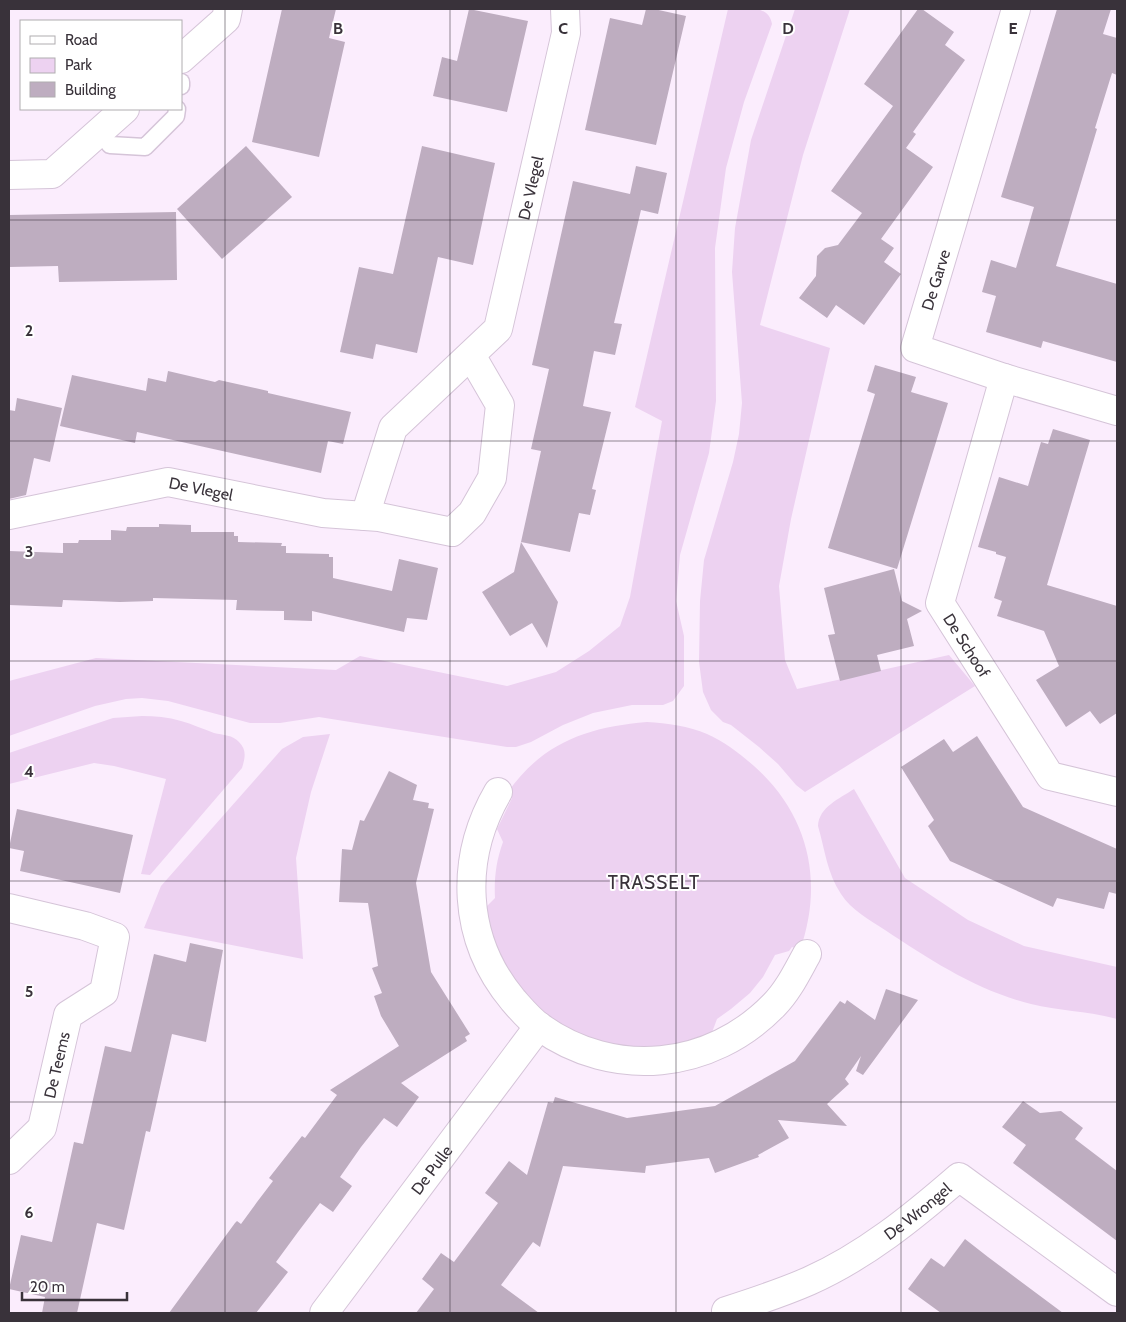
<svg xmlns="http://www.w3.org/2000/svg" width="1126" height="1322" font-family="Cabin,sans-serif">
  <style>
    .green { fill: #edd2f1 }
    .building { fill: #beadc0 }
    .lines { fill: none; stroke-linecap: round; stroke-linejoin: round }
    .lane-casing { stroke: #d5c4d8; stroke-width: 19 }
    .street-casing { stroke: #d5c4d8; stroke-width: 30 }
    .lane { stroke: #fff; stroke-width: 16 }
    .street { stroke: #fff; stroke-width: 28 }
    .grid { fill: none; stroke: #39323a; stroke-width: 1; stroke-opacity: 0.55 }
    .labels { text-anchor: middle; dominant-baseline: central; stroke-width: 4; stroke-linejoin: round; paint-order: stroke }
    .street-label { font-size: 16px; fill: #39323a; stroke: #fff }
    .quarter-label { font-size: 19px; letter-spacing: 1px; fill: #39323a; stroke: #fff }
    .grid-label { font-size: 16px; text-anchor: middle; font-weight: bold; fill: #39323a; stroke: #fff; stroke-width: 4; stroke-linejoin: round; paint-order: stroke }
  </style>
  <rect width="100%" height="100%" fill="#fbedfd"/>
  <g class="green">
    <path d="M728,9c16,0 40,-6 44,15l-28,78 -18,66 -11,80 1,153 -7,52 -29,102 -4,46 8,35v50l-11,15 -10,4h-31l-39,8 -30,12 -32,17 -15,5h-9l-188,-30 -39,6h-30l-82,-22 -26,-3 -16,1 -31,7 -86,30v-55l87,-23 240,12 24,-14 147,30 49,-14 33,-21 31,-25 10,-29 32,-176 -27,-14z"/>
    <polygon points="795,9 850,9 803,155 760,325 830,348 791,519 779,586 785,660 797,689 949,655 975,686 805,792 796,785 778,764 759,747 731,725 723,722 711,710 703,692 699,662 700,601 704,560 733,462 739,434 742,403 732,272 735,228 751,140"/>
    <path d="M142,716c13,0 26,1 39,5 11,3 22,8 33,12 9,2 19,2 25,9 8,8 6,16 3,26l-92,107 -9,-1 25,-95 -52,-13 -20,-3 -85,21v-31l104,-35z"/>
    <path d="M647,722c20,1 42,4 60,12 18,8 33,20 47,32 55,49 70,116 46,184l-8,-3 -3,4 -14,4 -12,22 -13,16 -19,16 -14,10 -6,16 -38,14 -48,1 -58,-19 -38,-29 -34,-52 -10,-42 10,-10c-1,-19 1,-37 8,-56l-6,-13 15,-31 -6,-3c35,-52 81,-68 141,-73z"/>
    <polygon points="330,734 311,792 296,858 303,959 144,928 161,886 282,749 303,737"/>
    <path d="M854,789l51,89 63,42 56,26 93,21v52c-28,-8 -58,-8 -86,-15 -53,-13 -101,-44 -146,-74 -15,-10 -34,-20 -44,-36 -14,-21 -16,-44 -23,-68 1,-19 21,-27 36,-37z"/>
  </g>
  <g class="building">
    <polygon points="282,9 336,9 329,38 345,42 319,157 252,142"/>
    <polygon points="469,9 528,21 507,112 433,96 442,57 457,61"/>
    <polygon points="646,9 654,9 686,16 656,145 585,130 610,18 642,25"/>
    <polygon points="918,9 922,9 954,32 945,45 965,60 913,132 916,134 906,148 933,167 881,239 894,248 884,262 901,274 864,325 836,305 827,318 799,298 816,276 817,256 825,248 838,245 862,213 831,191 893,106 864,84"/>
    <polygon points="1057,9 1111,9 1103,34 1117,38 1117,75 1112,73 1095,128 1097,129 1056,266 1117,284 1117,362 1043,341 1041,348 986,332 996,296 982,292 991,260 1016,268 1034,207 1001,197"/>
    <polygon points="246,146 292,197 222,259 177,209"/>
    <polygon points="422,146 495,163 473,265 438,257 417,353 376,344 373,359 340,352 359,267 393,274"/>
    <polygon points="636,166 667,173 658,214 641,210 614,323 622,324 615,355 594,351 583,406 611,412 592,489 596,490 590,515 579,513 570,552 521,542 541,451 531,449 549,369 532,365 573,181 630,194"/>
    <polygon points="176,212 177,280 59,282 58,266 9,267 9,215"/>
    <polygon points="875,365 916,377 911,392 948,403 897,569 828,548 875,394 867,391"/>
    <polygon points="168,371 215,382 219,380 268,391 268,393 351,412 343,444 328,441 321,473 137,432 135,443 60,426 72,375 146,391 148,378 166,382"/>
    <polygon points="17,398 62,408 50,462 34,458 26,495 9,499 9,410 15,411"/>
    <polygon points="1053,429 1090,440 1047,585 1117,606 1117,713 1100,724 1090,711 1066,727 1036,680 1059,666 1044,631 997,616 1002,601 994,598 1006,557 996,554 996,552 978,547 999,477 1028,486 1041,442 1048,444"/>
    <polygon points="159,524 191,525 191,532 234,532 234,536 238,536 238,542 282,543 281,546 286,546 286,553 329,554 329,557 333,557 333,578 392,591 399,559 438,568 427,620 407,618 404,632 312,611 312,621 284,620 284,611 236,610 237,600 153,598 153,601 120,602 63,600 62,607 9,605 9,551 63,553 63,543 78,543 79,540 111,540 111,530 126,531 127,527 159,527"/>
    <polygon points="521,542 558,602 547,648 532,623 510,636 482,592 514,572"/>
    <polygon points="894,569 902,601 922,611 907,619 914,646 877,655 881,671 840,681 828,635 835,634 824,588"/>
    <polygon points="977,736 1023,807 1117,849 1117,894 1109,892 1104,909 1057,898 1053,907 950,861 928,826 934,820 901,767 944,739 953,752"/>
    <polygon points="389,771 417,785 413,800 429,803 428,808 434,809 416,883 431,972 470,1034 465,1037 467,1041 401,1083 419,1097 397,1127 384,1118 361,1147 340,1177 352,1186 333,1212 320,1203 298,1232 276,1262 288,1272 256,1313 169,1313 235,1223 237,1221 241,1224 257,1202 273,1181 269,1178 302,1136 305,1138 337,1095 330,1090 399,1046 381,1016 374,996 382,993 372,968 378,966 368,903 339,902 342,849 352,850 360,820 364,821"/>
    <polygon points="17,809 133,835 120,893 20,871 24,851 9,848"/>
    <polygon points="190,943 223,950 206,1042 172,1034 150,1132 146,1131 124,1230 97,1223 77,1313 42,1313 45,1297 9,1289 21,1235 52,1242 74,1142 83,1144 105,1046 131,1052 154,954 186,962"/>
    <polygon points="886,989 918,1000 863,1075 856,1071 861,1056 845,1079 849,1084 827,1104 847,1126 778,1120 789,1138 758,1155 759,1157 715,1173 709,1158 646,1166 645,1173 563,1166 540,1247 533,1242 501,1285 539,1313 416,1313 434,1289 422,1279 441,1253 454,1262 498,1203 485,1193 509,1161 527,1175 548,1102 553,1103 555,1097 627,1118 715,1106 795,1061 840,1001 845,1004 847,1000 875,1020"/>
    <polygon points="1023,1101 1040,1113 1061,1111 1083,1128 1075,1139 1117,1171 1117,1241 1013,1163 1026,1145 1002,1127"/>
    <polygon points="965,1239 988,1257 1063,1313 941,1313 908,1289 931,1258 944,1267"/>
  </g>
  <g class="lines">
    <defs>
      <g id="lane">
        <polyline points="181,82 181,86"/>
        <polyline points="100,132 110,145 145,147 176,116 177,109"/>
      </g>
      <g id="street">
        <polyline points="1016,9 915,348 1004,378 1117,411"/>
        <polyline points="181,59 226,19 228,9"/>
        <polyline points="9,175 52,174 125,109"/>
        <path id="s1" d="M1004,378l-64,225 110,173 67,16"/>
        <path id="s2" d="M9,515l159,-33 155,31 42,3 28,-88 105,-99 68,-296 -1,-24"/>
        <polyline points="365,516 379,517 452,532 472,513 492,478 500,405 471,355"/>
        <path d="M498,792c-39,67 -36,147 15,208 8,9 16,19 27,27 74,53 171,43 234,-22 14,-14 23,-33 33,-51"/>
        <polyline points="9,908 85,926 115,937 104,992 68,1015 42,1128 9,1160"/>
        <path id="s3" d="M324,1313l215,-287"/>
        <path id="s4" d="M727,1313l-1,-2c28,-9 56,-18 83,-30 56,-25 104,-64 150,-104l158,115"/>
      </g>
    </defs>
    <use href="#lane" class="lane-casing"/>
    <use href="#street" class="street-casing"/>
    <use href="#lane" class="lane"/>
    <use href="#street" class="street"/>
  </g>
  <path class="grid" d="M225,9v1304M450,9v1304M676,9v1304M901,9v1304M9,220h1108M9,441h1108M9,661h1108M9,881h1108M9,1102h1108"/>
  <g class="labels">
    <g class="street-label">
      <text stroke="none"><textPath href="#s2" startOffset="744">De Vlegel</textPath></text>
      <text transform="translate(936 280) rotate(-73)">De Garve</text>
      <text stroke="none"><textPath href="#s2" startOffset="196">De Vlegel</textPath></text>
      <text stroke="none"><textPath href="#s1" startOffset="284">De Schoof</textPath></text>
      <text transform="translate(57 1065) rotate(-77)">De Teems</text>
      <text stroke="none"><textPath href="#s3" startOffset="179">De Pulle</textPath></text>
      <text stroke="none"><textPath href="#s4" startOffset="220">De Wrongel</textPath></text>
    </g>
    <g class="quarter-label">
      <text x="654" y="882">TRASSELT</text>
    </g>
  </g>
  <g class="grid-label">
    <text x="338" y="34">B</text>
    <text x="563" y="34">C</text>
    <text x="788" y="34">D</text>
    <text x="1013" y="34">E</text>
    <text x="29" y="336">2</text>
    <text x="29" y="557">3</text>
    <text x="29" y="777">4</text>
    <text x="29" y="997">5</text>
    <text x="29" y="1218">6</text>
  </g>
  <rect width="1126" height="1322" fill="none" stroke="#39323a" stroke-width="20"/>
  <rect x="20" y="20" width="162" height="90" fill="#ffffff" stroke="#b0adb0"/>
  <rect x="30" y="36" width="25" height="8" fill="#ffffff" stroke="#b0adb0"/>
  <text x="65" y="45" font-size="15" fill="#39323a">Road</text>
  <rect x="30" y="58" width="25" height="15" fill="#edd2f1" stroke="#b0adb0"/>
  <text x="65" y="70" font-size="15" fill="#39323a">Park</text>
  <rect x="30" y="82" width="25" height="15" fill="#beadc0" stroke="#b0adb0"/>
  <text x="65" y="95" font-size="15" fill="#39323a">Building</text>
  <path d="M22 1292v8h105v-8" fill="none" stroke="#39323a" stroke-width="2.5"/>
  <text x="30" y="1292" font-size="15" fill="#39323a" stroke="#ffffff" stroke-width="4" paint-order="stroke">20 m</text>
</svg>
